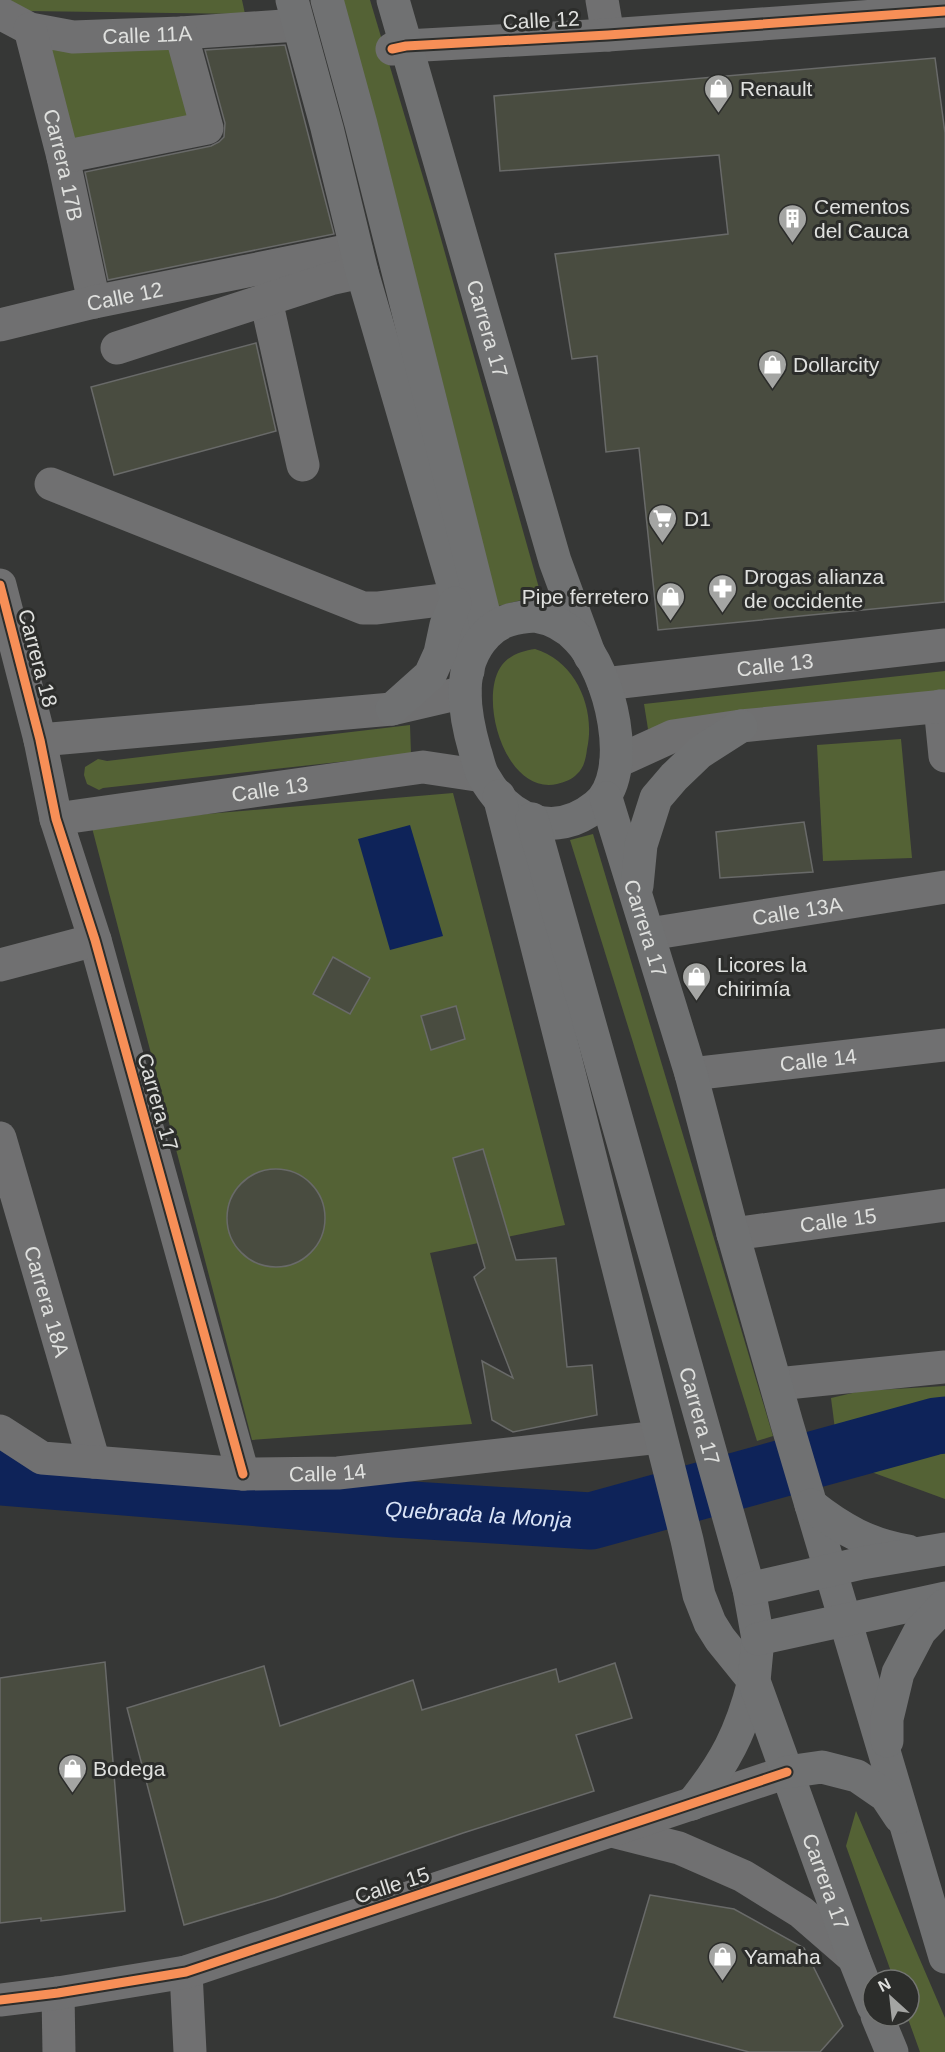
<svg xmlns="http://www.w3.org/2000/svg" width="945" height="2052" font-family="Helvetica,sans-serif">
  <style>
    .green { fill: #546235 }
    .water { fill: #0e2359 }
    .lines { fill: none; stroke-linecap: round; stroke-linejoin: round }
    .river { stroke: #0e2359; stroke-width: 57 }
    .building { fill: #494c40; stroke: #696a69; stroke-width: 1.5 }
    .minor { stroke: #707071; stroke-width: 33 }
    .major { stroke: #707172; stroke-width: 33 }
    .cycleway-casing { stroke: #2c2d2b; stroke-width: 13 }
    .cycleway { stroke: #f78f57; stroke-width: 9 }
    .labels { text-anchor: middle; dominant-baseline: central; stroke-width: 6; stroke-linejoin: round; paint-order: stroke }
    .street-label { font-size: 21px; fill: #dfe0de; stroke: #2c2d2b }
    .poi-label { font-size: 21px; fill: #dfe0de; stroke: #2c2d2b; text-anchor: start }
    .water-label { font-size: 22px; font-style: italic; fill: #dae4f7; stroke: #2c2d2b }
  </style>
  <rect width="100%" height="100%" fill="#363736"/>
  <g class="green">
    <polygon points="10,0 242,0 245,14 27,11"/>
    <polygon points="335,0 370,0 434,214 541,595 495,607"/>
    <polygon points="172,48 192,118 72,143 49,49"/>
    <path d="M535,649c41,12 61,60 52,100 -1,9 -3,19 -10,25 -5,6 -13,8 -20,10 -51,11 -78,-82 -57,-116 8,-13 22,-17 35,-19z"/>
    <polygon points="945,671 945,696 648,729 644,704"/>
    <polygon points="410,725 411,754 103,788 99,790 87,784 84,775 85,767 98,759 107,761"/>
    <polygon points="901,739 912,858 823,861 817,745"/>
    <polygon points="453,793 565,1225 430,1253 472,1424 252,1440 91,824"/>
    <polygon points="593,834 773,1436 757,1441 570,840"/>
    <polygon points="945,1386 945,1499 855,1466 836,1437 831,1398 861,1391"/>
    <polygon points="856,1811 945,2018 945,2052 920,2052 907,2016 909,2016 909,1980 894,1980 846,1846"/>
  </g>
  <polygon class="water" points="410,825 443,936 390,950 358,839"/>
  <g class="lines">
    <path class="river" id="s1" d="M0,1477l395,32 196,12 345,-95 9,-1"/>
  </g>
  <g class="building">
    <polygon points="285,45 334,234 108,280 85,172 211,146 219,142 224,137 225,123 205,50"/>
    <polygon points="935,58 945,133 945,602 658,630 639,448 606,452 597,356 572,359 555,254 728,234 719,155 500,171 494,96"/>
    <polygon points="256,343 276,431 114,475 91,387"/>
    <polygon points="804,822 813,872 720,878 716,832"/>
    <polygon points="333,957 370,978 350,1014 313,994"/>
    <polygon points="456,1006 465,1039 431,1050 421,1016"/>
    <polygon points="483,1149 516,1260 556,1258 567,1367 592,1365 597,1415 513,1432 492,1420 482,1361 513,1378 474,1277 485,1268 453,1158"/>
    <circle cx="276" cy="1218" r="49"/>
    <polygon points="105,1662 125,1911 41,1921 41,1918 0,1923 0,1678"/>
    <polygon points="615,1663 632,1718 576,1735 594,1791 463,1833 275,1898 184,1925 127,1708 264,1666 280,1726 413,1680 422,1710 556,1669 559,1682"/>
    <polygon points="650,1895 734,1909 804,1948 843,2026 820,2052 749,2052 614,2017"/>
  </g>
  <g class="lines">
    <g class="minor">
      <polyline points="602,0 608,35"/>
      <path id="s2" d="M0,13l30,16 43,8 108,-4 117,-8"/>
      <path id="s3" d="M30,29l33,128 31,145"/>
      <polyline points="392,49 406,46 608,35 945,11"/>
      <polyline points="63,157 207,128 181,33"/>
      <polyline points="266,300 303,465"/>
      <path id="s4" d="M0,325l94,-23 262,-53"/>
      <polyline points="117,348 330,279 362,272"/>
      <polyline points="51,484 363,608 377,608 457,598"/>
      <polyline points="0,585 40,740 56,819 95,940 243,1474"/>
      <path id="s5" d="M604,684l341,-39"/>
      <polyline points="940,706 945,756"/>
      <polyline points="40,740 392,709 465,692"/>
      <polyline points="616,762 673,736 741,726 945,706"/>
      <path id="s6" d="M56,819l367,-52 60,9"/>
      <path id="s7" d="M649,934l296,-47"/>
      <polyline points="0,965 95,940"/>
      <path id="s8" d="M691,1074l254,-29"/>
      <path id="s9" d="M0,1138l94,324"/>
      <path id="s10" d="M733,1234l212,-29"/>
      <polyline points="777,1384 945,1367"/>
      <path id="s11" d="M0,1431l42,27 201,16 95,-1 322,-36"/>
      <polyline points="612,1831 679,1848 743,1876 801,1912 854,1958"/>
      <polyline points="186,1972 190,2052"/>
      <polyline points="58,1993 59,2052"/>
      <polyline points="0,2000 58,1993 186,1972 787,1772"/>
    </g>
    <g class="major">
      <polyline points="292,0 327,128 362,272 457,598 463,627 468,671"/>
      <polyline points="327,0 361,124 483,610 487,633"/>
      <path id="s12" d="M393,0l162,561 35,95"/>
      <path d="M535,616c18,3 31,10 43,23 32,32 58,135 18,167 -42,34 -87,15 -112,-29 -5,-8 -6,-18 -9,-26 -11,-38 -19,-85 11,-116 13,-15 31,-18 49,-19z"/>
      <polyline points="392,709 430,675 440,653 446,625 455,603"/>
      <path d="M499,796l188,744 12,55 11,28 10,16 34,42c-13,52 -29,82 -62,123"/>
      <path id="s13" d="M606,798l85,276 42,160 54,190 158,533"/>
      <path id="s14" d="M532,819l217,770 9,50 -4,42 100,277 19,48"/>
      <polyline points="637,886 641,845 656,798 674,777 699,753 741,726"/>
      <path d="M811,1505c30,24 59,40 97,46"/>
      <polyline points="749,1589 862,1563 945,1549"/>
      <polyline points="758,1639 945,1598"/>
      <polyline points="887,1741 887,1719 898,1673 920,1631 945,1605"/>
      <polyline points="787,1772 822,1767 857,1776 886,1796 900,1817"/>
      <polyline points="877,2016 892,2052"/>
    </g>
    <defs>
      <g id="cycleway">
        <polyline points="392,49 406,46 608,35 945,11"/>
        <polyline points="0,585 40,740 56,819 95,940 243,1474"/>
        <polyline points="0,2000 58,1993 186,1972 787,1772"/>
      </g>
    </defs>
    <use href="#cycleway" class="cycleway-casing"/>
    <use href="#cycleway" class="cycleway"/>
  </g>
  <defs>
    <symbol id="shop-pin" viewBox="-11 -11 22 30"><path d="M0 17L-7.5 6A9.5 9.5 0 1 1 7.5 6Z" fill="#a4a5a3" stroke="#2c2d2b"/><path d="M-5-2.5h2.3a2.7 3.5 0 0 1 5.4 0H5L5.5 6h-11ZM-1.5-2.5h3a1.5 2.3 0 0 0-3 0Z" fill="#fff"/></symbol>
    <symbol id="building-pin" viewBox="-11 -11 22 30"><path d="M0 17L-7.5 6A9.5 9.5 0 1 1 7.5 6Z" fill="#a4a5a3" stroke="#2c2d2b"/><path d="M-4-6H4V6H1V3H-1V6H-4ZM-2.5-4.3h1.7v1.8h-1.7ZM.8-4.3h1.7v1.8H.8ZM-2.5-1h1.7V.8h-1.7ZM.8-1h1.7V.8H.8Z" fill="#fff"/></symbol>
    <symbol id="supermarket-pin" viewBox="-11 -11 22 30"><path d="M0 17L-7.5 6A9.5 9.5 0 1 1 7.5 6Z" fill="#a4a5a3" stroke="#2c2d2b"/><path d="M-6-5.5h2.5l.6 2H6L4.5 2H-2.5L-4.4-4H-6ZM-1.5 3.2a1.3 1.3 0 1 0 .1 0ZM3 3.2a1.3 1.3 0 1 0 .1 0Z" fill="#fff"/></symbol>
    <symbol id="pharmacy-pin" viewBox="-11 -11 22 30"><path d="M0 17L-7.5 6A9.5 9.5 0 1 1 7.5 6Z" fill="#a4a5a3" stroke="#2c2d2b"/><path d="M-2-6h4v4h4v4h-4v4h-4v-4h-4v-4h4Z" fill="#fff"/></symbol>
  </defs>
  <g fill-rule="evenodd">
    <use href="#shop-pin" x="702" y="72" width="33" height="45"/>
    <use href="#building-pin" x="776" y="202" width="33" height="45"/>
    <use href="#shop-pin" x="756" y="348" width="33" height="45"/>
    <use href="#supermarket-pin" x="646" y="502" width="33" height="45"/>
    <use href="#pharmacy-pin" x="706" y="572" width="33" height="45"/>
    <use href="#shop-pin" x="654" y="580" width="33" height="45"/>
    <use href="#shop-pin" x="680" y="960" width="33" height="45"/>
    <use href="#shop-pin" x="56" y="1752" width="33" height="45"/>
    <use href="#shop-pin" x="706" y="1940" width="33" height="45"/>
  </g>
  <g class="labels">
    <g class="street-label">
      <text transform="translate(541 20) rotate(-3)">Calle 12</text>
      <text stroke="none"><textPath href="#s2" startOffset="152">Calle 11A</textPath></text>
      <text stroke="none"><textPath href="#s3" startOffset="140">Carrera 17B</textPath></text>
      <text stroke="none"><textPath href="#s4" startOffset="128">Calle 12</textPath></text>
      <text stroke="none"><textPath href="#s12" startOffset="342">Carrera 17</textPath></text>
      <text transform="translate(38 658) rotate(75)">Carrera 18</text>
      <text stroke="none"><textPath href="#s5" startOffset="172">Calle 13</textPath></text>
      <text stroke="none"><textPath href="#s6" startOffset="216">Calle 13</textPath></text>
      <text stroke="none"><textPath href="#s7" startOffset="150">Calle 13A</textPath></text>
      <text stroke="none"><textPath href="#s13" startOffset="136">Carrera 17</textPath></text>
      <text stroke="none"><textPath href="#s8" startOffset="128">Calle 14</textPath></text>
      <text transform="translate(158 1102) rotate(74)">Carrera 17</text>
      <text stroke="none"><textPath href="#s10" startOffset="106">Calle 15</textPath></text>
      <text stroke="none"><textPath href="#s9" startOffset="170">Carrera 18A</textPath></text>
      <text stroke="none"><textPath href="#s14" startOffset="620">Carrera 17</textPath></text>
      <text stroke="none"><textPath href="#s11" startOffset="336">Calle 14</textPath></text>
      <text stroke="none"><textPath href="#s14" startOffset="1106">Carrera 17</textPath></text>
      <text transform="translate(392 1885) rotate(-18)">Calle 15</text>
    </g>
    <g class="poi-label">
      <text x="740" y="88">Renault</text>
      <text x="814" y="206">Cementos<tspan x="814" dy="24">del Cauca</tspan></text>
      <text x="793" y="364">Dollarcity</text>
      <text x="684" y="518">D1</text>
      <text x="744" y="576">Drogas alianza<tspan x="744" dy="24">de occidente</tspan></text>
      <text x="649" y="596" text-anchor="end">Pipe ferretero</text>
      <text x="717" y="964">Licores la<tspan x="717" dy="24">chirimía</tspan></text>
      <text x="93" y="1768">Bodega</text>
      <text x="744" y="1956">Yamaha</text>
    </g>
    <g class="water-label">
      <text stroke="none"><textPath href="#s1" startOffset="480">Quebrada la Monja</textPath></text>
    </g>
  </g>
  <g transform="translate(891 1998) rotate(333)"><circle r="28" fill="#2c2d2b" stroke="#747573" stroke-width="1.5"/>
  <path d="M0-4.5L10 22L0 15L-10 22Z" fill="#a4a5a3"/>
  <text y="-9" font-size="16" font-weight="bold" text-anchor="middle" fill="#dfe0de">N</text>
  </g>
</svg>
